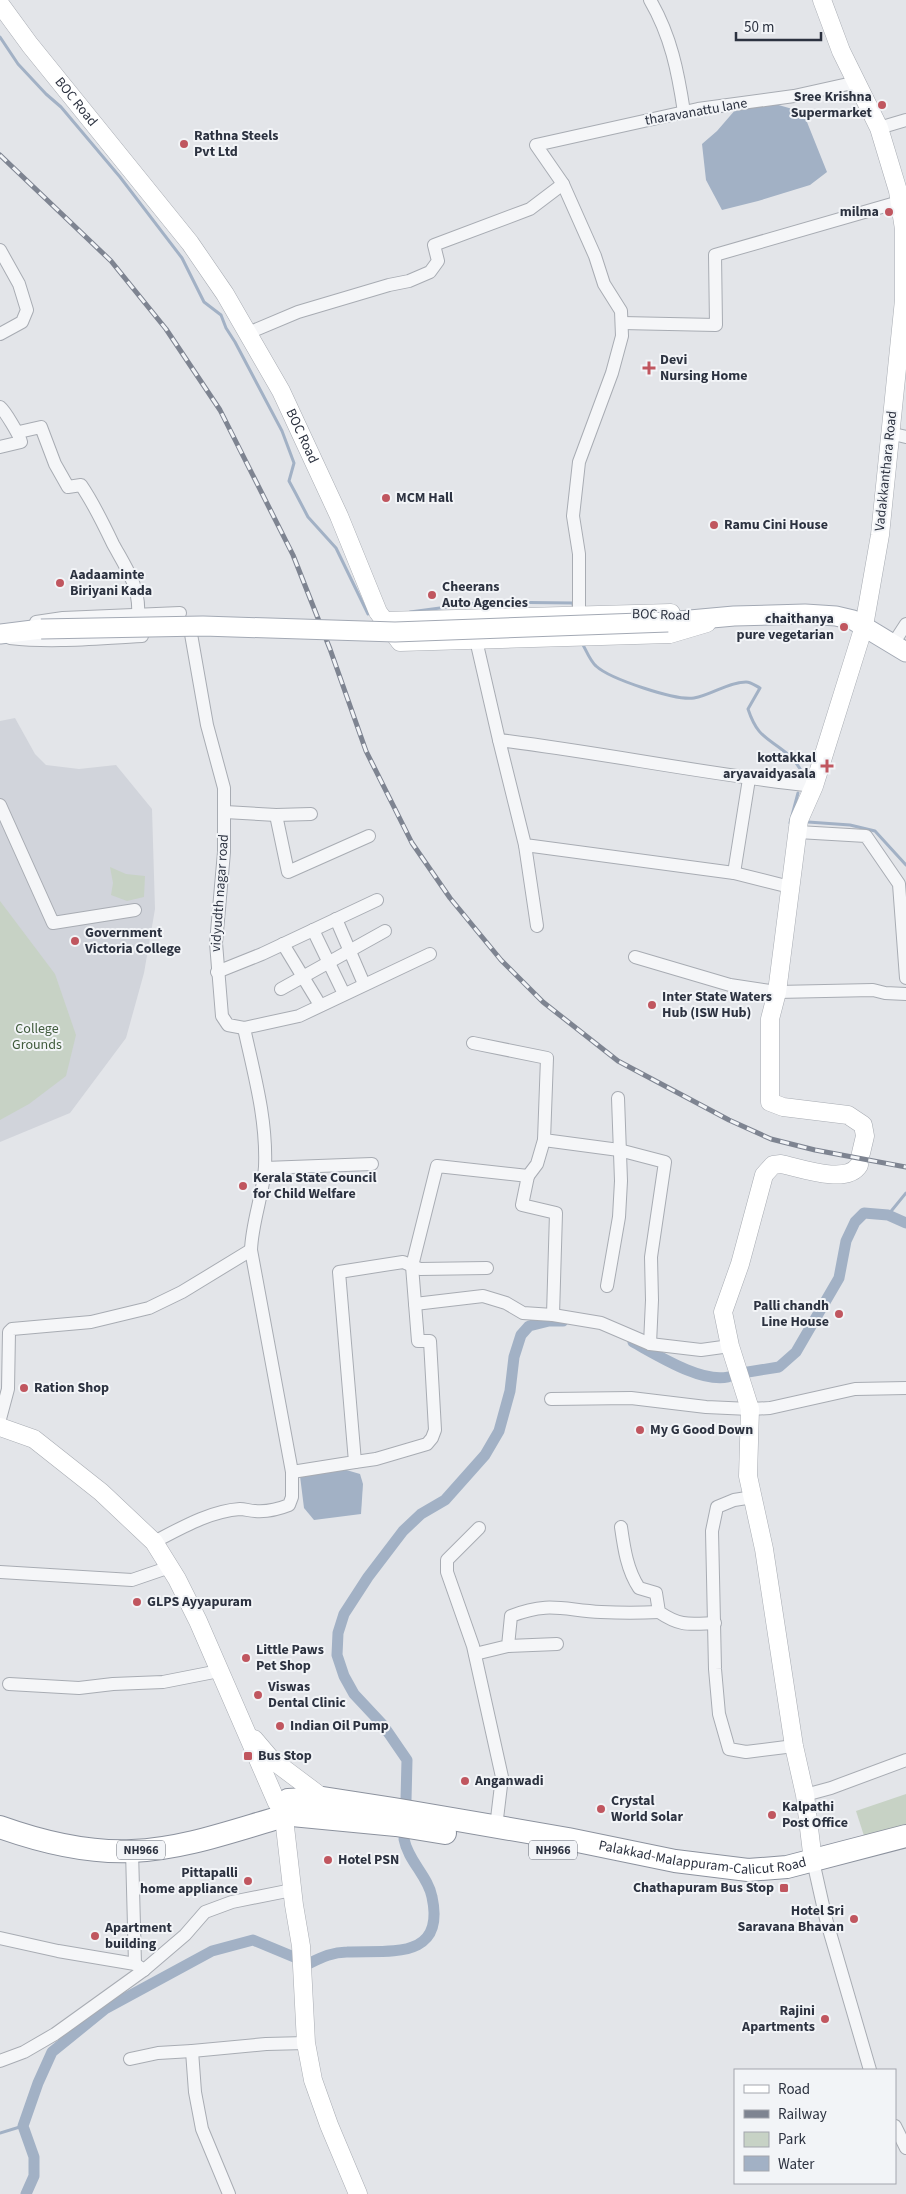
<svg xmlns="http://www.w3.org/2000/svg" width="906" height="2194" font-family="'Source Sans 3',sans-serif">
  <style>
    .built { fill: #d1d4db }
    .green { fill: #c7d2c5 }
    .water { fill: #a2b1c5 }
    .lines { fill: none; stroke-linecap: round; stroke-linejoin: round }
    .stream { stroke: #a2b1c5; stroke-width: 3 }
    .canal { stroke: #a2b1c5; stroke-width: 11 }
    .street-casing { stroke: #a8acb3; stroke-width: 14 }
    .secondary-casing { stroke: #a8acb3; stroke-width: 19 }
    .primary-casing { stroke: #a3a9b4; stroke-width: 21 }
    .highway-casing { stroke: #8c929e; stroke-width: 24 }
    .street { stroke: #f5f6f8; stroke-width: 12 }
    .secondary { stroke: #fff; stroke-width: 18 }
    .primary { stroke: #fff; stroke-width: 19 }
    .highway { stroke: #fff; stroke-width: 22 }
    .rail-casing { stroke: #7e8491; stroke-width: 5 }
    .rail { stroke: #f2f4f7; stroke-width: 3; stroke-dasharray: 9; stroke-linecap: butt }
    .primary-bridge-casing { stroke: #a3a9b4; stroke-width: 21; stroke-linecap: butt }
    .primary-bridge { stroke: #fff; stroke-width: 19 }
    .poi-dot { fill: #c0565f; stroke: #f2f4f7; stroke-width: 2 }
    .labels { text-anchor: middle; dominant-baseline: central; stroke-width: 4; stroke-linejoin: round; paint-order: stroke }
    .shield { fill: #f2f4f7; stroke: #676c77; stroke-width: 1 }
    .shield-label { font-size: 12px; font-weight: bold; fill: #2c3240 }
    .poi-label { font-size: 14px; font-weight: bold; fill: #2c3240; stroke: #f2f4f7; text-anchor: start }
    .street-label { font-size: 14px; fill: #2c3240; stroke: #f2f4f7 }
    .park-label { font-size: 14px; fill: #3f5a3b; stroke: #f2f4f7 }
  </style>
  <rect width="100%" height="100%" fill="#e3e5e9"/>
  <polygon class="built" points="15,718 35,754 46,765 79,769 116,765 152,809 155,909 144,973 126,1038 70,1113 0,1142 0,721"/>
  <g class="green">
    <polygon points="110,867 126,874 145,876 144,897 127,901 111,895 113,883"/>
    <polygon points="0,901 55,974 76,1035 66,1076 29,1104 0,1120"/>
    <polygon points="906,1794 906,1828 866,1842 856,1811"/>
  </g>
  <g class="water">
    <polygon points="775,104 803,112 827,172 810,185 758,201 722,210 706,180 702,144 717,131 736,109"/>
    <polygon points="343,1469 360,1474 363,1484 361,1514 314,1520 304,1508 300,1476"/>
  </g>
  <g class="lines">
    <g class="stream">
      <polyline points="0,37 18,64 46,94 61,107 120,177 182,258 204,302 221,315 226,328 235,342 282,431 294,463 289,481 296,494 308,517 336,548 368,614"/>
      <polyline points="410,612 485,602 573,603 573,605"/>
      <path d="M582,643c4,7 8,18 14,23 14,13 80,35 98,32 18,-3 34,-16 52,-16 5,0 10,4 14,6l-12,21c10,30 20,28 42,47 5,4 10,13 14,19"/>
      <polyline points="808,822 850,825 875,831 906,865"/>
      <polyline points="790,823 798,793"/>
      <polyline points="888,1215 906,1193"/>
      <polyline points="0,2133 23,2126"/>
    </g>
    <g class="canal">
      <path d="M633,1342c24,13 68,41 95,35"/>
      <polyline points="748,1372 779,1367 796,1352 839,1278 846,1241 855,1222 864,1213 888,1215 906,1223"/>
      <polyline points="406,1800 407,1760 383,1725 354,1694 344,1676 337,1655 338,1633 344,1614 368,1577 403,1531 421,1514 445,1500 485,1455 499,1431 510,1391 514,1357 521,1335 529,1326 549,1321 563,1321"/>
      <path d="M310,1963c12,-6 23,-11 37,-11 41,-2 99,9 85,-55 -4,-21 -24,-36 -28,-58"/>
      <polyline points="26,2194 34,2176 34,2157 23,2126 38,2083 52,2052 105,2009 212,1951 253,1940 294,1957"/>
    </g>
    <defs>
      <g id="street">
        <path d="M650,0c21,36 28,72 34,112"/>
        <polyline points="879,128 906,120"/>
        <polyline points="0,250 19,284 27,310 22,322 0,334"/>
        <polyline points="622,323 716,325 715,255 899,202"/>
        <polyline points="248,333 298,312 389,285 409,281 430,272 438,261 434,245 530,209 563,184"/>
        <path d="M0,407c5,4 20,29 21,35l-21,5"/>
        <path d="M19,432l22,-5 14,37 13,23 13,-2c13,19 22,38 32,59 12,22 27,43 25,69"/>
        <polyline points="889,433 906,437"/>
        <polyline points="579,615 579,554 573,516 579,462 612,373 622,336 621,311 604,284 595,256 563,184 536,145 698,109 794,96 857,82"/>
        <polyline points="36,622 63,618 180,613"/>
        <polyline points="191,634 207,725 224,788 224,852 216,943 222,1016 228,1025 244,1028 299,1016 430,954"/>
        <path d="M10,638c44,5 88,0 132,-2"/>
        <polyline points="476,640 499,740"/>
        <polyline points="893,644 906,624"/>
        <polyline points="0,805 53,923 135,910"/>
        <polyline points="225,812 276,815 311,814"/>
        <polyline points="276,815 288,872 369,836"/>
        <polyline points="798,832 866,836 899,884 906,978"/>
        <polyline points="525,845 537,926"/>
        <polyline points="734,873 749,779"/>
        <path d="M790,887l-56,-14 -209,-28 -26,-105c106,13 210,35 315,46"/>
        <polyline points="336,919 364,984"/>
        <polyline points="313,930 344,994"/>
        <polyline points="283,944 320,1005"/>
        <polyline points="635,957 730,985 777,992 873,990 885,993 906,994"/>
        <polyline points="217,972 262,954 377,900"/>
        <polyline points="281,989 385,931"/>
        <polyline points="473,1043 547,1058 544,1140 619,1150 665,1162 651,1257 652,1300 650,1344"/>
        <polyline points="265,1168 372,1164"/>
        <polyline points="528,1176 537,1164 544,1140"/>
        <polyline points="607,1286 619,1217 621,1181 618,1098"/>
        <polyline points="415,1304 483,1296 506,1303 523,1313 553,1315 601,1323 650,1344 701,1350 730,1346"/>
        <polyline points="551,1399 631,1398 706,1407 750,1409 770,1408 855,1389 906,1388"/>
        <polyline points="0,1419 8,1389 9,1332 12,1329 91,1322 149,1308 182,1292 251,1250"/>
        <polyline points="355,1462 376,1459 427,1444 432,1438 435,1430 430,1341 418,1341 412,1266 437,1166 528,1176 522,1205 556,1213 553,1315"/>
        <polyline points="292,1472 355,1462 339,1272 403,1262 420,1269 487,1268"/>
        <polyline points="753,1497 734,1500 717,1507 712,1531 715,1669 719,1714 729,1749 746,1752 794,1746"/>
        <path d="M621,1527c3,21 6,43 18,61l17,5 3,19c22,15 31,12 56,11"/>
        <polyline points="479,1528 447,1560 447,1572 473,1646 502,1777 496,1827"/>
        <path d="M154,1542c27,-14 56,-31 86,-33 5,0 10,2 15,2 12,1 24,-2 34,-6l3,-8v-25l-41,-222c1,-28 12,-55 14,-83 2,-48 -11,-93 -21,-139"/>
        <polyline points="0,1572 132,1580 170,1567"/>
        <polyline points="508,1646 557,1644"/>
        <path d="M475,1654l33,-8 3,-30c38,-15 52,-6 90,-4 19,1 39,1 58,0"/>
        <polyline points="9,1684 79,1688 113,1684 163,1682 219,1671"/>
        <polyline points="805,1795 831,1788 906,1760"/>
        <polyline points="132,1851 135,1964"/>
        <polyline points="813,1861 826,1919 870,2070"/>
        <polyline points="0,1938 58,1951 135,1964 144,1970"/>
        <polyline points="130,2059 158,2053 192,2051"/>
        <polyline points="0,2061 24,2052 55,2034 144,1970 185,1935 205,1912 232,1902 292,1890"/>
        <polyline points="895,2126 906,2148"/>
        <polyline points="229,2194 202,2129 195,2092 192,2051 266,2044 306,2043"/>
      </g>
      <g id="secondary">
        <polyline points="822,0 841,51 879,128 898,191 904,229 904,300 880,535 864,626 814,786 799,820 777,992 770,1019 770,1102 783,1107 848,1115 863,1125 865,1136 861,1153"/>
        <path id="s1" d="M0,4l30,41 160,198 35,51 56,97 58,125 39,96 22,30 270,-8 37,-11"/>
        <polyline points="384,621 671,613"/>
        <polyline points="0,1427 34,1439 101,1492 154,1542 177,1579 198,1621 277,1803"/>
        <polyline points="254,1739 271,1759 323,1798"/>
        <polyline points="284,1818 294,1905 301,1946 306,2043 313,2080 329,2125 358,2194"/>
        <path d="M813,1861l-8,-66 -11,-49 -30,-197 -16,-73 2,-67 -20,-63 -7,-34 17,-48 24,-89 9,-10 8,-1c19,4 66,21 78,1"/>
      </g>
      <g id="primary">
        <polyline points="668,622 734,616 805,614 836,616 853,620 906,652"/>
        <polyline points="0,634 41,629"/>
      </g>
      <g id="highway">
        <path id="s2" d="M288,1800l35,-2 71,11 174,30 107,22 73,9 39,-3 119,-31"/>
        <polyline points="292,1815 396,1825 445,1833"/>
        <path d="M0,1827c42,15 87,26 132,24 51,-2 100,-20 149,-34"/>
      </g>
    </defs>
    <use href="#street" class="street-casing"/>
    <use href="#secondary" class="secondary-casing"/>
    <use href="#primary" class="primary-casing"/>
    <use href="#highway" class="highway-casing"/>
    <use href="#street" class="street"/>
    <use href="#secondary" class="secondary"/>
    <use href="#primary" class="primary"/>
    <use href="#highway" class="highway"/>
    <defs>
      <polyline id="rail" points="0,155 111,261 166,329 220,410 293,555 330,649 366,751 412,843 450,898 501,960 543,1002 618,1061 729,1120 771,1139 815,1150 906,1167"/>
    </defs>
    <use href="#rail" class="rail-casing"/>
    <use href="#rail" class="rail"/>
    <defs>
      <polyline id="primary-bridge" points="41,629 203,626 395,632 668,622"/>
    </defs>
    <use href="#primary-bridge" class="primary-bridge-casing"/>
    <use href="#primary-bridge" class="primary-bridge"/>
  </g>
  <g class="poi-dot">
    <circle cx="882" cy="105" r="5"/>
    <circle cx="184" cy="144" r="5"/>
    <circle cx="889" cy="212" r="5"/>
    <path d="M646.5 360.5h5v5h5v5h-5v5h-5v-5h-5v-5h5z"/>
    <circle cx="386" cy="498" r="5"/>
    <circle cx="714" cy="525" r="5"/>
    <circle cx="60" cy="583" r="5"/>
    <circle cx="432" cy="595" r="5"/>
    <circle cx="844" cy="627" r="5"/>
    <path d="M824.5 758.5h5v5h5v5h-5v5h-5v-5h-5v-5h5z"/>
    <circle cx="75" cy="941" r="5"/>
    <circle cx="652" cy="1005" r="5"/>
    <circle cx="243" cy="1186" r="5"/>
    <circle cx="839" cy="1314" r="5"/>
    <circle cx="24" cy="1388" r="5"/>
    <circle cx="640" cy="1430" r="5"/>
    <circle cx="137" cy="1602" r="5"/>
    <circle cx="246" cy="1658" r="5"/>
    <circle cx="258" cy="1695" r="5"/>
    <circle cx="280" cy="1726" r="5"/>
    <rect x="243" y="1751" width="10" height="10" rx="2.5"/>
    <circle cx="465" cy="1781" r="5"/>
    <circle cx="601" cy="1809" r="5"/>
    <circle cx="772" cy="1815" r="5"/>
    <circle cx="328" cy="1860" r="5"/>
    <circle cx="248" cy="1881" r="5"/>
    <rect x="779" y="1883" width="10" height="10" rx="2.5"/>
    <circle cx="854" cy="1919" r="5"/>
    <circle cx="95" cy="1936" r="5"/>
    <circle cx="825" cy="2019" r="5"/>
  </g>
  <g class="labels">
    <g class="shield">
      <rect x="117" y="1840.5" width="48" height="19" rx="4"/>
      <rect x="529" y="1840.5" width="48" height="19" rx="4"/>
    </g>
    <g class="shield-label">
      <text x="141" y="1850">NH966</text>
      <text x="553" y="1850">NH966</text>
    </g>
    <g class="poi-label">
      <text x="872" y="97" text-anchor="end">Sree Krishna<tspan x="872" dy="16">Supermarket</tspan></text>
      <text x="194" y="136">Rathna Steels<tspan x="194" dy="16">Pvt Ltd</tspan></text>
      <text x="879" y="212" text-anchor="end">milma</text>
      <text x="660" y="360">Devi<tspan x="660" dy="16">Nursing Home</tspan></text>
      <text x="396" y="498">MCM Hall</text>
      <text x="724" y="525">Ramu Cini House</text>
      <text x="70" y="575">Aadaaminte<tspan x="70" dy="16">Biriyani Kada</tspan></text>
      <text x="442" y="587">Cheerans<tspan x="442" dy="16">Auto Agencies</tspan></text>
      <text x="834" y="619" text-anchor="end">chaithanya<tspan x="834" dy="16">pure vegetarian</tspan></text>
      <text x="816" y="758" text-anchor="end">kottakkal<tspan x="816" dy="16">aryavaidyasala</tspan></text>
      <text x="85" y="933">Government<tspan x="85" dy="16">Victoria College</tspan></text>
      <text x="662" y="997">Inter State Waters<tspan x="662" dy="16">Hub (ISW Hub)</tspan></text>
      <text x="253" y="1178">Kerala State Council<tspan x="253" dy="16">for Child Welfare</tspan></text>
      <text x="829" y="1306" text-anchor="end">Palli chandh<tspan x="829" dy="16">Line House</tspan></text>
      <text x="34" y="1388">Ration Shop</text>
      <text x="650" y="1430">My G Good Down</text>
      <text x="147" y="1602">GLPS Ayyapuram</text>
      <text x="256" y="1650">Little Paws<tspan x="256" dy="16">Pet Shop</tspan></text>
      <text x="268" y="1687">Viswas<tspan x="268" dy="16">Dental Clinic</tspan></text>
      <text x="290" y="1726">Indian Oil Pump</text>
      <text x="258" y="1756">Bus Stop</text>
      <text x="475" y="1781">Anganwadi</text>
      <text x="611" y="1801">Crystal<tspan x="611" dy="16">World Solar</tspan></text>
      <text x="782" y="1807">Kalpathi<tspan x="782" dy="16">Post Office</tspan></text>
      <text x="338" y="1860">Hotel PSN</text>
      <text x="238" y="1873" text-anchor="end">Pittapalli<tspan x="238" dy="16">home appliance</tspan></text>
      <text x="774" y="1888" text-anchor="end">Chathapuram Bus Stop</text>
      <text x="844" y="1911" text-anchor="end">Hotel Sri<tspan x="844" dy="16">Saravana Bhavan</tspan></text>
      <text x="105" y="1928">Apartment<tspan x="105" dy="16">building</tspan></text>
      <text x="815" y="2011" text-anchor="end">Rajini<tspan x="815" dy="16">Apartments</tspan></text>
    </g>
    <g class="street-label">
      <text stroke="none"><textPath href="#s1" startOffset="124">BOC Road</textPath></text>
      <text transform="translate(696 112) rotate(-10)">tharavanattu lane</text>
      <text stroke="none"><textPath href="#s1" startOffset="529">BOC Road</textPath></text>
      <text transform="translate(886 471) rotate(-84)">Vadakkanthara Road</text>
      <text transform="translate(661 615) rotate(2)">BOC Road</text>
      <text transform="translate(220 893) rotate(-86)">vidyudth nagar road</text>
      <text stroke="none"><textPath href="#s2" startOffset="420">Palakkad-Malappuram-Calicut Road</textPath></text>
    </g>
    <g class="park-label">
      <text x="37" y="1029">College<tspan x="37" dy="16">Grounds</tspan></text>
    </g>
  </g>
  <rect x="734" y="2069" width="162" height="115" fill="#f2f4f7" stroke="#a3a6ae"/>
  <rect x="744" y="2085" width="25" height="8" fill="#ffffff" stroke="#a3a6ae"/>
  <text x="778" y="2094" font-size="15" fill="#2c3240">Road</text>
  <rect x="744" y="2110" width="25" height="8" fill="#7e8491" stroke="#a3a6ae"/>
  <text x="778" y="2119" font-size="15" fill="#2c3240">Railway</text>
  <rect x="744" y="2132" width="25" height="15" fill="#c7d2c5" stroke="#a3a6ae"/>
  <text x="778" y="2144" font-size="15" fill="#2c3240">Park</text>
  <rect x="744" y="2156" width="25" height="15" fill="#a2b1c5" stroke="#a3a6ae"/>
  <text x="778" y="2169" font-size="15" fill="#2c3240">Water</text>
  <path d="M736 32v8h85v-8" fill="none" stroke="#2c3240" stroke-width="2.5"/>
  <text x="744" y="32" font-size="15" fill="#2c3240" stroke="#f2f4f7" stroke-width="4" paint-order="stroke">50 m</text>
</svg>
